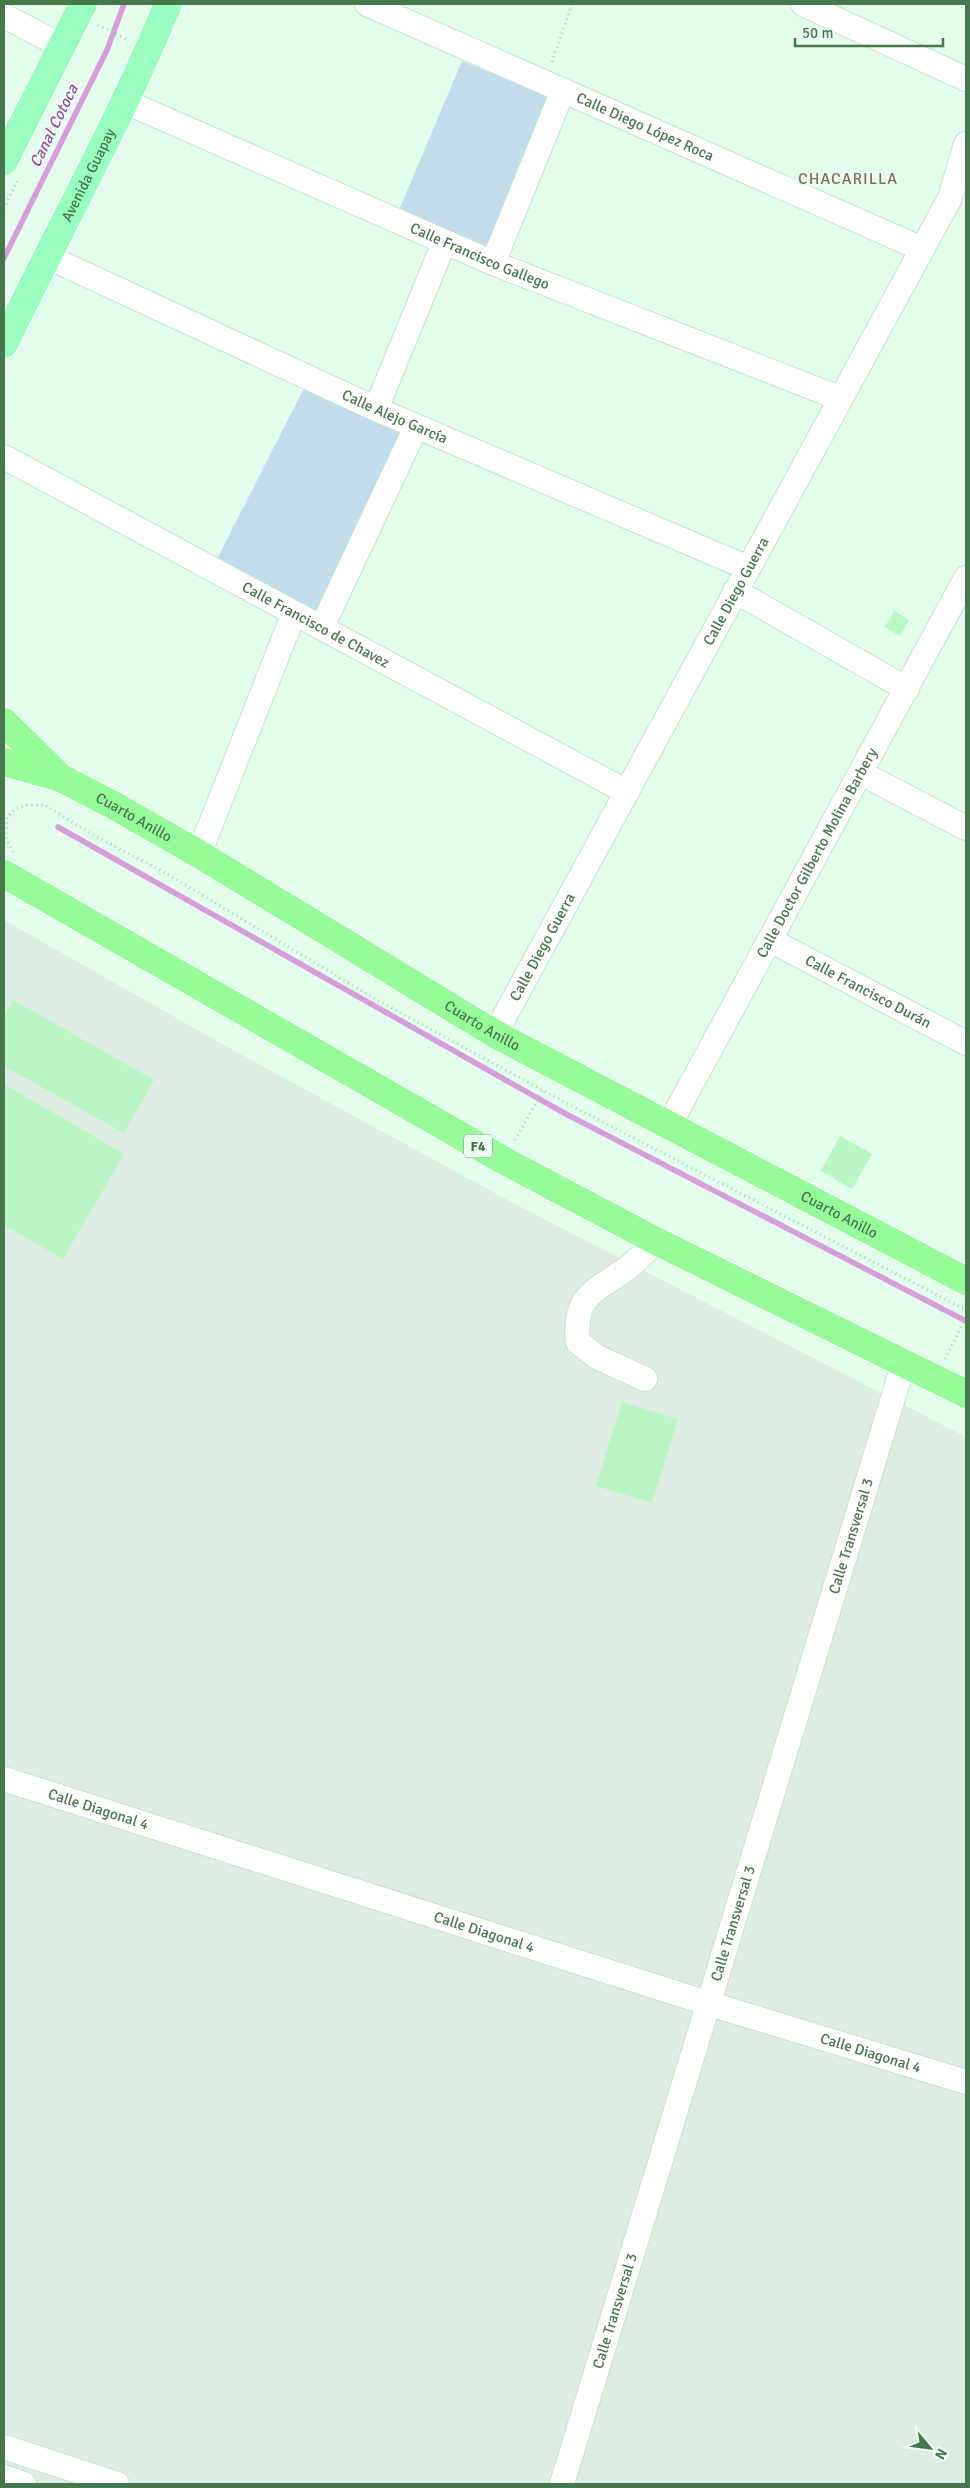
<svg xmlns="http://www.w3.org/2000/svg" width="970" height="2488" font-family="Signika,sans-serif">
  <style>
    .industrial { fill: #deede2 }
    .green { fill: #c1dcec }
    .lines { fill: none; stroke-linecap: round; stroke-linejoin: round }
    .stream { stroke: #d69cdb; stroke-width: 5.5 }
    .building { fill: #b9f5c3 }
    .minor-casing { stroke: #c0e5c9; stroke-width: 26 }
    .major-casing { stroke: #fff; stroke-width: 30 }
    .highway-casing { stroke: #fff; stroke-width: 30 }
    .path { stroke: #9cdaa6; stroke-width: 3; stroke-dasharray: 1 4; stroke-linecap: butt }
    .minor { stroke: #fff; stroke-width: 24 }
    .major { stroke: #99ffc1; stroke-width: 28 }
    .highway { stroke: #96fc99; stroke-width: 28 }
    .labels { text-anchor: middle; dominant-baseline: central; stroke-width: 4; stroke-linejoin: round; paint-order: stroke }
    .shield { fill: #ebfff2; stroke: #78a07e; stroke-width: 1 }
    .shield-label { font-size: 14px; font-weight: bold; fill: #47774d }
    .street-label { font-size: 15px; fill: #47774d; stroke: #ebfff2 }
    .water-label { font-size: 16px; font-style: italic; fill: #9c48a2; stroke: #ebfff2 }
    .neighbourhood-label { font-size: 16px; letter-spacing: 1px; fill: #866b56; stroke: #ebfff2 }
  </style>
  <rect width="100%" height="100%" fill="#e3feed"/>
  <polygon class="industrial" points="4,920 222,1044 515,1204 966,1437 966,2484 4,2484"/>
  <g class="green">
    <polygon points="462,61 551,98 488,248 399,210"/>
    <polygon points="304,388 408,432 320,616 215,563"/>
  </g>
  <g class="lines">
    <g class="stream">
      <polyline points="4,258 107,50 124,4"/>
      <polyline points="58,827 564,1113 966,1321"/>
    </g>
  </g>
  <g class="building">
    <polygon points="894,611 909,620 900,636 885,627"/>
    <polygon points="13,1000 154,1080 124,1133 4,1066 4,1018"/>
    <polygon points="4,1084 124,1154 63,1259 4,1225"/>
    <polygon points="840,1136 872,1154 852,1189 821,1171"/>
    <polygon points="622,1402 678,1419 652,1503 596,1486"/>
  </g>
  <g class="lines">
    <defs>
      <g id="minor">
        <path id="s1" d="M367,4l555,245"/>
        <polyline points="803,4 966,79"/>
        <polyline points="4,16 62,46"/>
        <path id="s2" d="M126,102l367,161 346,135"/>
        <path id="s3" d="M46,256l330,153 372,159"/>
        <polyline points="493,263 563,90"/>
        <polyline points="376,409 444,243"/>
        <path id="s4" d="M4,457l623,335"/>
        <polyline points="735,591 907,689"/>
        <polyline points="322,627 416,427"/>
        <polyline points="861,773 966,828"/>
        <polyline points="199,854 294,613"/>
        <path id="s5" d="M770,940l196,103"/>
        <path id="s6" d="M495,1034l455,-836 16,-54"/>
        <path id="s7" d="M668,1127l298,-549"/>
        <path d="M645,1379l-48,-22 -19,-15c-5,-45 15,-50 47,-72 11,-8 21,-19 31,-29"/>
        <path id="s8" d="M4,1779l703,224 259,79"/>
        <polyline points="4,2447 117,2484"/>
        <polyline points="4,2477 24,2484"/>
        <path id="s9" d="M562,2484l342,-1122"/>
      </g>
      <g id="major">
        <polyline points="4,161 83,4"/>
        <path id="s10" d="M4,344c54,-113 116,-223 164,-340"/>
      </g>
      <g id="highway">
        <polyline points="4,722 58,775"/>
        <path id="s11" d="M4,762l57,16 52,27 86,49 296,180 471,247"/>
        <polyline points="4,874 503,1160 656,1241 966,1394"/>
      </g>
    </defs>
    <use href="#minor" class="minor-casing"/>
    <use href="#major" class="major-casing"/>
    <use href="#highway" class="highway-casing"/>
    <g class="path">
      <polyline points="98,25 128,40"/>
      <polyline points="552,62 572,4"/>
      <polyline points="4,209 17,181"/>
      <polyline points="13,852 6,838 7,817 14,810 26,805 45,805 93,835 162,871 377,1000 570,1105 966,1310"/>
      <polyline points="515,1140 543,1090"/>
      <polyline points="945,1359 966,1317"/>
    </g>
    <use href="#minor" class="minor"/>
    <use href="#major" class="major"/>
    <use href="#highway" class="highway"/>
  </g>
  <g class="labels">
    <rect class="shield" x="464" y="1134.5" width="28" height="23" rx="4"/>
    <g class="shield-label">
      <text x="478" y="1146">F4</text>
    </g>
    <g class="street-label">
      <text stroke="none"><textPath href="#s1" startOffset="304">Calle Diego López Roca</textPath></text>
      <text stroke="none"><textPath href="#s10" startOffset="189">Avenida Guapay</textPath></text>
      <text stroke="none"><textPath href="#s2" startOffset="386">Calle Francisco Gallego</textPath></text>
      <text stroke="none"><textPath href="#s3" startOffset="384">Calle Alejo García</textPath></text>
      <text stroke="none"><textPath href="#s6" startOffset="504">Calle Diego Guerra</textPath></text>
      <text stroke="none"><textPath href="#s4" startOffset="354">Calle Francisco de Chavez</textPath></text>
      <text stroke="none"><textPath href="#s11" startOffset="142">Cuarto Anillo</textPath></text>
      <text stroke="none"><textPath href="#s7" startOffset="312">Calle Doctor Gilberto Molina Barbery</textPath></text>
      <text stroke="none"><textPath href="#s6" startOffset="99">Calle Diego Guerra</textPath></text>
      <text stroke="none"><textPath href="#s5" startOffset="111">Calle Francisco Durán</textPath></text>
      <text stroke="none"><textPath href="#s11" startOffset="548">Cuarto Anillo</textPath></text>
      <text stroke="none"><textPath href="#s11" startOffset="952">Cuarto Anillo</textPath></text>
      <text stroke="none"><textPath href="#s9" startOffset="991">Calle Transversal 3</textPath></text>
      <text stroke="none"><textPath href="#s8" startOffset="99">Calle Diagonal 4</textPath></text>
      <text stroke="none"><textPath href="#s9" startOffset="586">Calle Transversal 3</textPath></text>
      <text stroke="none"><textPath href="#s8" startOffset="504">Calle Diagonal 4</textPath></text>
      <text stroke="none"><textPath href="#s8" startOffset="909">Calle Diagonal 4</textPath></text>
      <text stroke="none"><textPath href="#s9" startOffset="181">Calle Transversal 3</textPath></text>
    </g>
    <g class="water-label">
      <text transform="translate(54 126) rotate(-64)">Canal Cotoca</text>
    </g>
    <g class="neighbourhood-label">
      <text x="848" y="179">CHACARILLA</text>
    </g>
  </g>
  <rect width="970" height="2488" fill="none" stroke="#47774d" stroke-width="10"/>
  <g transform="translate(930 2448) rotate(119)" stroke="#ebfff2" stroke-width="4" paint-order="stroke">
  <path d="M0-4L9 19L0 12L-9 19Z" fill="#47774d"/>
  <text y="-8" font-size="14" font-weight="bold" text-anchor="middle" fill="#47774d">N</text>
  </g>
  <path d="M795 38v8h148v-8" fill="none" stroke="#47774d" stroke-width="2.5"/>
  <text x="802" y="38" font-size="15" fill="#47774d" stroke="#ebfff2" stroke-width="4" paint-order="stroke">50 m</text>
</svg>
